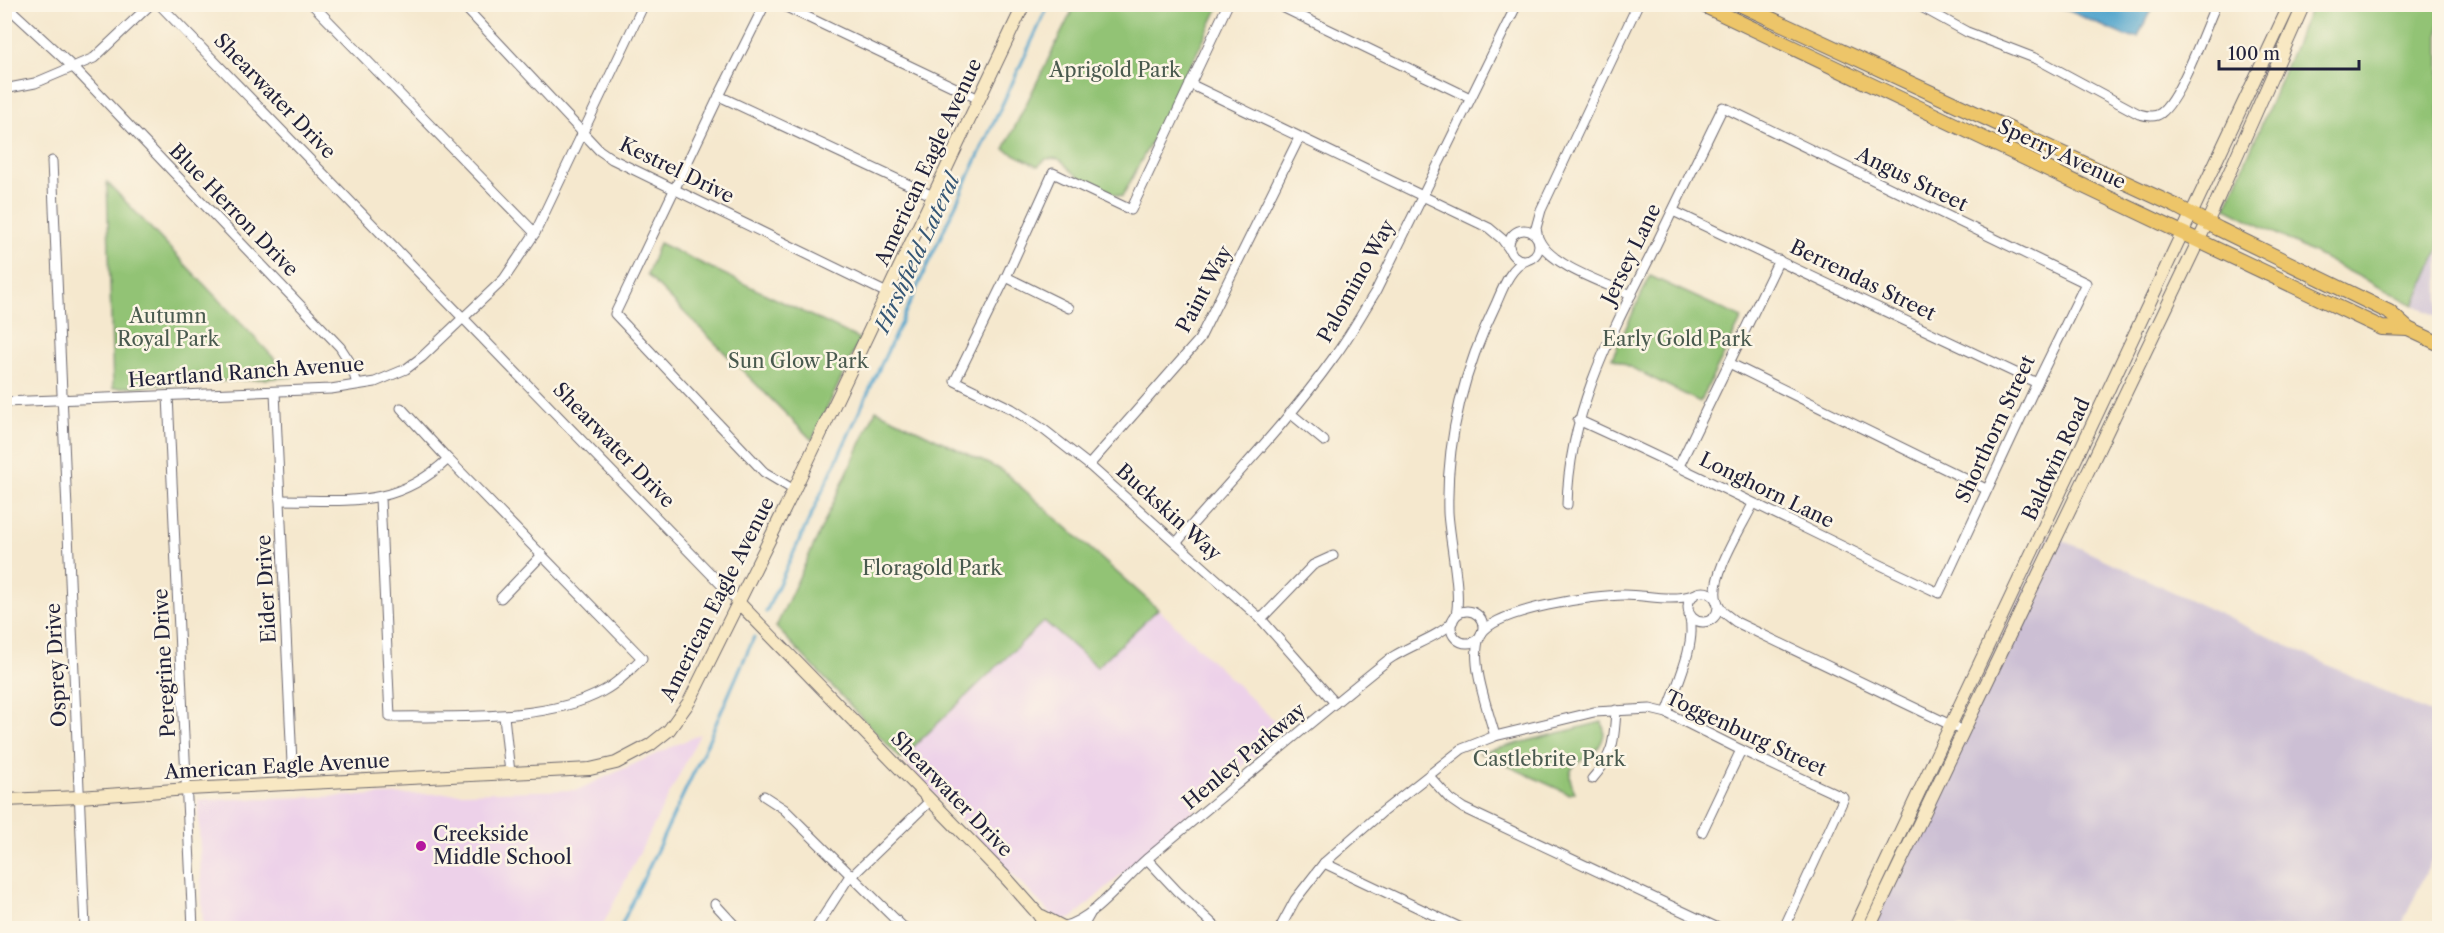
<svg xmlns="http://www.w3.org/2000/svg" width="2444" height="933" font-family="'Libre Caslon Text',serif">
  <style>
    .built { fill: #edd1e9 }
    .industrial { fill: #ccbfd4 }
    .green { fill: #92c374; stroke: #5a7258; stroke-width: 1.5 }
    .water { fill: #51a4cc; stroke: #3a6384; stroke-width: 1.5 }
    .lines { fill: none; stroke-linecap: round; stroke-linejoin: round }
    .stream { stroke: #51a4cc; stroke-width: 3 }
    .street-casing { stroke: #6c676e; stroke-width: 11 }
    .secondary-casing { stroke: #6c676e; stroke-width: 14 }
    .primary-casing { stroke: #6c676e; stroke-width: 16 }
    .street { stroke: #fff; stroke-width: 9 }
    .secondary { stroke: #f8e8c3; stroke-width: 12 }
    .primary { stroke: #edc569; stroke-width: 14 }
    .poi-dot { fill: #b5179e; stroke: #fcf5e5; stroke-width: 2 }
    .labels { text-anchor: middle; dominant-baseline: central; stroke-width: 5; stroke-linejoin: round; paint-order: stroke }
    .park-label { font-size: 20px; fill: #495a4f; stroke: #fcf5e5 }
    .street-label { font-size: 20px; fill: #22223b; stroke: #fcf5e5 }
    .poi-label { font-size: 20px; fill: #22223b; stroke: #fcf5e5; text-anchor: start }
    .water-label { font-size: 21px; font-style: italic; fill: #355675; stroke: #fcf5e5 }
  </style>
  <rect width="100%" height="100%" fill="#fcf5e5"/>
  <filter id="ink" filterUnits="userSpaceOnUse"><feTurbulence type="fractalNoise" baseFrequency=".0167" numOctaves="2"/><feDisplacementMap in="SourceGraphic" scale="12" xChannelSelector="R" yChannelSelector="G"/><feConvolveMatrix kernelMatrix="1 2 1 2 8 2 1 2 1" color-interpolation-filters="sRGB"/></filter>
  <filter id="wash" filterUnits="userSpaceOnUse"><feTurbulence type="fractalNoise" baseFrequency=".008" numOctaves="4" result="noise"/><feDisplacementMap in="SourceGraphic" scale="24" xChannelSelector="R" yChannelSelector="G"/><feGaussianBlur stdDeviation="1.35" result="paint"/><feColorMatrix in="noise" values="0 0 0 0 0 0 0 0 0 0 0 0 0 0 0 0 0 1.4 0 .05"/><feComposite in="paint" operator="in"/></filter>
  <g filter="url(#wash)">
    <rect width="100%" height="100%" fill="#f5e8ce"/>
    <g class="built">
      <polygon points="1158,609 1284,730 1072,918 1063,921 1051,914 901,759 1044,620 1097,666"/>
      <polygon points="700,734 601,928 203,928 198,800 577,790"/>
    </g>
    <g class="industrial">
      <polygon points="2439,249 2439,317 2414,305"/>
      <polygon points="2050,534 2439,717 2439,845 2400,928 1872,928 1984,676"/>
    </g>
    <g class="green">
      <path d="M1075,5h145l-36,74 -62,118c-13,-4 -38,-16 -48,-24 -12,-9 -9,-17 -28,-14l-8,7 -34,-17z"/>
      <polygon points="2312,5 2439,5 2439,249 2414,305 2226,208"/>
      <polygon points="107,182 292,377 113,388"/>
      <polygon points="659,243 860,339 812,440 647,275"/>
      <polygon points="1650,276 1742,318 1700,402 1612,358"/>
      <polygon points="876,410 1003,471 1158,609 1097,667 1044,621 901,759 776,627"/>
      <path d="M1602,722c3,7 3,12 0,19 -9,23 -45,16 -27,51l-6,2 -89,-41z"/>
    </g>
    <polygon class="water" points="2056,5 2153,4 2153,5 2138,37 2125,36"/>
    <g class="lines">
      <g class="stream">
        <polyline points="766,612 1049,4"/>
        <polyline points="620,928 702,755 754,637"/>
      </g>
    </g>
  </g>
  <g filter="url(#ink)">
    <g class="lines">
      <defs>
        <g id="street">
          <polyline points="159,4 739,603"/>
          <polyline points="312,4 535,233"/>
          <polyline points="462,4 599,150 612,159 887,293"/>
          <polyline points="765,4 719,96 615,314 764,472 794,490"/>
          <polyline points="780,4 979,99"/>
          <polyline points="1228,4 1131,210 1053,173 1006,277 955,381 1012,409 1043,429 1089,465 1261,619 1335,703"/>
          <polyline points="1276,4 1470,98"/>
          <path d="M1916,4l51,28 70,27 102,55c7,2 16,4 22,-1 19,-14 44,-84 55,-109"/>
          <polyline points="10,9 74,68 340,347 351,364 357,384"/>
          <polyline points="1190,84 1489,228 1502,239 1510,250"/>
          <polyline points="4,89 35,83 94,58 151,4"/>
          <polyline points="719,96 933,196"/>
          <polyline points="52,161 85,928"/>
          <polyline points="1673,211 2037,383"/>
          <circle cx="1524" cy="245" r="15"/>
          <polyline points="1538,238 1536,228 1541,210 1638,4"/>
          <path d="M1539,240c12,26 66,43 92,55"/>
          <polyline points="1006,277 1069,308"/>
          <polyline points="1729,363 1986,489"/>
          <polyline points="275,392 293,785"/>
          <polyline points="168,396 193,928"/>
          <polyline points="4,402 331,389 375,382 406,369 422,357 504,279 535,233 644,4"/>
          <polyline points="1290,413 1324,441"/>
          <polyline points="1089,465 1199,340 1299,138"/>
          <polyline points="1679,466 1779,260"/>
          <path d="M380,498l10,219c62,-1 158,5 213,-26 15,-8 27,-21 39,-33l-194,-199 -47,-51"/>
          <path d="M280,500c68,0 115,9 168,-41"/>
          <path d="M1567,505c2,-93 43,-169 84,-250 24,-49 48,-98 72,-148l363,176 -49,100 -98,210c-120,-57 -239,-118 -361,-173"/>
          <path d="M1177,542c53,-61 110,-119 157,-185 16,-21 28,-44 42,-66l141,-287"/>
          <circle cx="1703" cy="607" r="15"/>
          <polyline points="501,598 542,555"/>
          <path d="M1717,601c-8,-24 25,-74 36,-97"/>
          <polyline points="1717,602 1723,612 1736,622 1963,731"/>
          <circle cx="1467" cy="627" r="16"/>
          <path d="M1455,617c8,-18 -6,-80 -7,-105 -2,-73 16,-143 48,-208 7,-16 14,-37 31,-44"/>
          <polyline points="1261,619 1313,565 1333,556"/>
          <path d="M1481,634c16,-25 114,-39 143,-39 23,0 47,7 69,0"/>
          <path d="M1479,638c-9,25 9,72 16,98"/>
          <path d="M1667,713c9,-27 31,-71 22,-98"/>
          <polyline points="504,716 510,773"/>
          <polyline points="1429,776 1450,799 1463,808 1718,928"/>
          <path d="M1592,779c22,-25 22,-37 24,-69"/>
          <polyline points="764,796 784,809 904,928"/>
          <polyline points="1702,832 1741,750"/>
          <polyline points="1147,859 1177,891 1217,928"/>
          <polyline points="1324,863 1461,928"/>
          <polyline points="715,904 737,928"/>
          <path d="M1064,926c31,-7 60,-48 84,-68 80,-66 159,-133 240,-198 17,-13 54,-24 65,-39"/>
          <polyline points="816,928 851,874 854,874 931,800"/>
          <polyline points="1082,928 1090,914"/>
          <polyline points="1280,928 1295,900 1324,863 1381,813 1462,749 1495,736 1594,712 1650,709 1667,713 1741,750 1844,798 1784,928"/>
        </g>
        <g id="secondary">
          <polyline points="739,603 1007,879 1038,914 1047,928"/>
          <polyline points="4,800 80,797 188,789 590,769 616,763 650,745 669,730 689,702 794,490 1024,4"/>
          <polyline points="1042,916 1063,927"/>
          <polyline points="1855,928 2290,4"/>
          <polyline points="1869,928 2207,223 2304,4"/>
        </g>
        <g id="primary">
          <polyline points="1701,4 2382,328 2408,329"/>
          <polyline points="1739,4 2176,206 2219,229 2389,312 2408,329 2440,344"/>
        </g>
      </defs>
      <use href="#street" class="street-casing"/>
      <use href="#secondary" class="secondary-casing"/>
      <use href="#primary" class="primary-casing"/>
      <use href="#street" class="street"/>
      <use href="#secondary" class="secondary"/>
      <use href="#primary" class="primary"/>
    </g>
  </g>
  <circle class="poi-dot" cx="421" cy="846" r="6"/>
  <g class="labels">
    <g class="park-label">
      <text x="1115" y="70">Aprigold Park</text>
      <text x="168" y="316">Autumn<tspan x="168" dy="23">Royal Park</tspan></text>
      <text x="1677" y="339">Early Gold Park</text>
      <text x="798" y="361">Sun Glow Park</text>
      <text x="932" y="568">Floragold Park</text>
      <text x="1549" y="759">Castlebrite Park</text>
    </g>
    <g class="street-label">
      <text transform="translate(275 96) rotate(46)">Shearwater Drive</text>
      <text transform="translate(2062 154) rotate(25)">Sperry Avenue</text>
      <text transform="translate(928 162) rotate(-65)">American Eagle Avenue</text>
      <text transform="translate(677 170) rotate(26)">Kestrel Drive</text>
      <text transform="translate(1912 179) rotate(26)">Angus Street</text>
      <text transform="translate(234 210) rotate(46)">Blue Herron Drive</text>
      <text transform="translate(1631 254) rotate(-64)">Jersey Lane</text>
      <text transform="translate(1863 280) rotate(26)">Berrendas Street</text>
      <text transform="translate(1356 281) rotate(-61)">Palomino Way</text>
      <text transform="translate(1204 289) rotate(-62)">Paint Way</text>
      <text transform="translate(246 372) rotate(-4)">Heartland Ranch Avenue</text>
      <text transform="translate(1995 429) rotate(-65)">Shorthorn Street</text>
      <text transform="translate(614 445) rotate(46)">Shearwater Drive</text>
      <text transform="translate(2056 459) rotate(-65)">Baldwin Road</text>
      <text transform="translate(1767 490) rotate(26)">Longhorn Lane</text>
      <text transform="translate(1169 512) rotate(42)">Buckskin Way</text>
      <text transform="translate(266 589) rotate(-93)">Eider Drive</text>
      <text transform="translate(717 599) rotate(-63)">American Eagle Avenue</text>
      <text transform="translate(164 663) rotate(-93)">Peregrine Drive</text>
      <text transform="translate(56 665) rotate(-93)">Osprey Drive</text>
      <text transform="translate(1746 733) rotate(25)">Toggenburg Street</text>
      <text transform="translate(1244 756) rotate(-40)">Henley Parkway</text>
      <text transform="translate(277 766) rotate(-3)">American Eagle Avenue</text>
      <text transform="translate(952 794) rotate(46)">Shearwater Drive</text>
    </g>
    <g class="poi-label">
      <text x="433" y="834">Creekside<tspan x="433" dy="23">Middle School</tspan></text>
    </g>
    <g class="water-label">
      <text transform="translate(917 253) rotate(-65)">Hirshfield Lateral</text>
    </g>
  </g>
  <rect width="2444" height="933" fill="none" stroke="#fcf5e5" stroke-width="24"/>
  <path d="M2219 60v9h140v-9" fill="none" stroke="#22223b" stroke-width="3"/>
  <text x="2228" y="60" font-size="18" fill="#22223b" stroke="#fcf5e5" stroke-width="4.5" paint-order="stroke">100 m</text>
</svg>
